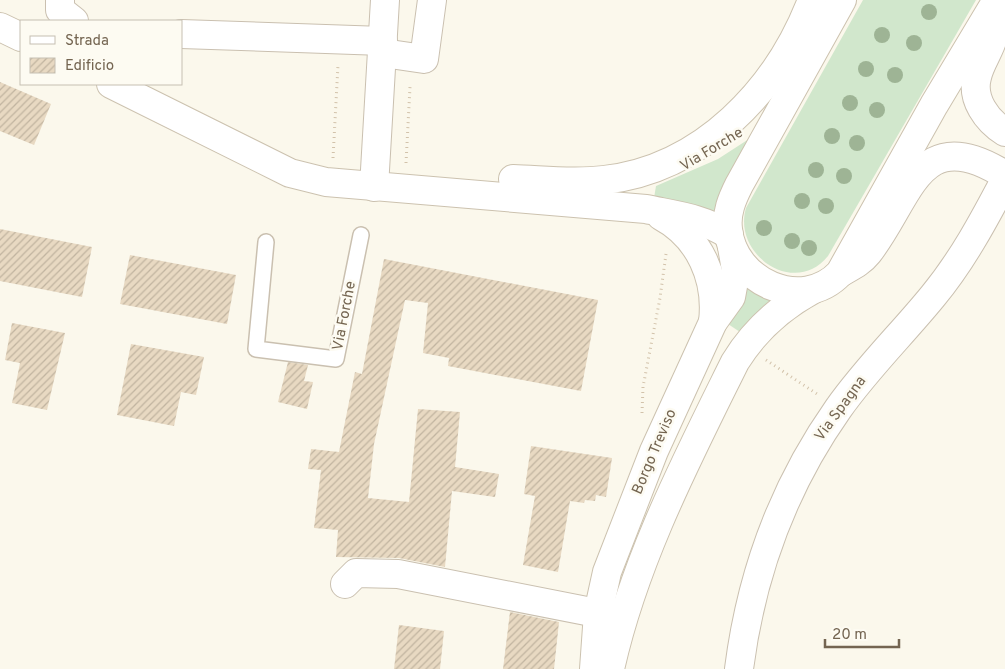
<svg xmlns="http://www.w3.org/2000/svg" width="1005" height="669" font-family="Overpass,sans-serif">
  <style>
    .grass { fill: #d1e7cc }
    .building { fill: url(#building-hatch) }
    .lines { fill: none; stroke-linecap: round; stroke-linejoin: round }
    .lane-casing { stroke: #cac0b0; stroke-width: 18 }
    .street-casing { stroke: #cac0b0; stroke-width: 30 }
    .secondary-casing { stroke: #ccc2af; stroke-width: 30 }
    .path { stroke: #d2c2aa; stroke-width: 3; stroke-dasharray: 1 4; stroke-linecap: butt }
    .lane { stroke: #fff; stroke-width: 15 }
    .street { stroke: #fff; stroke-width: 28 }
    .secondary { stroke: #fff; stroke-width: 28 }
    .tree { fill: #9eb495 }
    .labels { text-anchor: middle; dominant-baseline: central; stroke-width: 5; stroke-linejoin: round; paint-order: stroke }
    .street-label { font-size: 15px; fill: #746551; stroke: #fdfbf2 }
  </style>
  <defs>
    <pattern id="building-hatch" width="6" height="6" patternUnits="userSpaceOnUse" patternTransform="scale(1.25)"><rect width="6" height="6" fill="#e8d9c2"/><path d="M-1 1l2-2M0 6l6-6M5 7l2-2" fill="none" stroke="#c1b4a0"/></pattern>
  </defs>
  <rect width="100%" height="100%" fill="#fbf8ec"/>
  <g class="grass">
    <path d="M863,0h113l-148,256c-32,41 -96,0 -82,-48z"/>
    <polygon points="752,137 715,212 700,207 654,198 656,186 718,159"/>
    <polygon points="744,284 771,299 740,332 728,324"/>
  </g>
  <g class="building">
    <polygon points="0,82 51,104 34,145 0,131"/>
    <polygon points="0,229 92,247 82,297 0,281"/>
    <polygon points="130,255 236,275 227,324 120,304"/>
    <polygon points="384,259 598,300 581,391 448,366 449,358 423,353 428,303 405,300 374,444 368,498 409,502 418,409 460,412 455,467 499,474 495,497 452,491 445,567 399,558 336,557 338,530 314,528 321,470 308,469 311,449 339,452 355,372 362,374"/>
    <polygon points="12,323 65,333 47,410 12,403 20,363 5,360"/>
    <polygon points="131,344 204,357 196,395 181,392 174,426 117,415"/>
    <polygon points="288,362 308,365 304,381 313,382 307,409 278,402"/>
    <polygon points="531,446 612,458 606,497 596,495 595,501 585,500 584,503 570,501 558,572 523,565 535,496 524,494"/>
    <polygon points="510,612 559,622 554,669 503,669"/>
    <polygon points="399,625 444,631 440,669 394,669"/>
  </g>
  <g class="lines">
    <defs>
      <polyline id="lane" points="266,242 256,349 336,359 361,235"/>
      <g id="street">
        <polyline points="60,0 60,10 74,21"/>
        <path d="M998,0c-2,13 0,26 -5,38 -4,14 -13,25 -16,39 -6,22 10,44 28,55"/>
        <polyline points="181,34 383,41"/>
        <polyline points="383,53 424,59 432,0"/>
        <polyline points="374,187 385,0"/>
        <path d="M840,273c10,-6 21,-11 28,-20 43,-55 50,-133 137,-78"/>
        <polyline points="345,584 356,573 398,574 622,618"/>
        <path d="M739,669c12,-94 44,-182 99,-260 28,-40 64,-75 95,-113 29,-35 51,-76 72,-116"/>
      </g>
      <g id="secondary">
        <path d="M842,0l-103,185c-7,14 -13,28 -11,44 5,53 74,84 112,44l94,-168 63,-105"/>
        <polyline points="0,27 21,37"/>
        <path d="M111,84l179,89 36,9 320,27c28,6 58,9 83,26"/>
        <path d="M513,179c30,1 61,5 91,1 99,-11 174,-91 208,-180"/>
        <path d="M661,216c39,21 57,63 52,106"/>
        <polyline points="594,669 598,613 607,572 654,451 713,322 731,297 736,270 732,247"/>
        <path d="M610,669c24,-108 76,-208 125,-307 19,-31 46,-55 77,-72"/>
      </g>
    </defs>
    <use href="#lane" class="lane-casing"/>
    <use href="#street" class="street-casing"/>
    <use href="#secondary" class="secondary-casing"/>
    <g class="path">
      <polyline points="333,158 338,65"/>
      <polyline points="406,163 410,87"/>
      <polyline points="766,360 817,394"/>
      <polyline points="642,413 643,387 660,298 666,254"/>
    </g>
    <use href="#lane" class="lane"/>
    <use href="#street" class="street"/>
    <use href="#secondary" class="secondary"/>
  </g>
  <g class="tree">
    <circle cx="929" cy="12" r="8"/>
    <circle cx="882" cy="35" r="8"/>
    <circle cx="914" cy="43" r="8"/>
    <circle cx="866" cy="69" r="8"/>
    <circle cx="895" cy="75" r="8"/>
    <circle cx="850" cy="103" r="8"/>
    <circle cx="877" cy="110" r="8"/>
    <circle cx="832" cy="136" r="8"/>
    <circle cx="857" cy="143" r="8"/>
    <circle cx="816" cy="170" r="8"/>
    <circle cx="844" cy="176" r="8"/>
    <circle cx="802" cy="201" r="8"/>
    <circle cx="826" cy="206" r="8"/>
    <circle cx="764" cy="228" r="8"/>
    <circle cx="792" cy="241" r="8"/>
    <circle cx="809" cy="248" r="8"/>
  </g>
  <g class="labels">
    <g class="street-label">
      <text transform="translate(712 150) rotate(-31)">Via Forche</text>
      <text transform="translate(345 316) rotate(-79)">Via Forche</text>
      <text transform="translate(841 409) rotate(-54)">Via Spagna</text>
      <text transform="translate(655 452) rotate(-67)">Borgo Treviso</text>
    </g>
  </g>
  <rect x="20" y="20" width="162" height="65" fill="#fdfbf2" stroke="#c6bfb2"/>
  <rect x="30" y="36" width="25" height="8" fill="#ffffff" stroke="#c6bfb2"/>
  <text x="65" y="45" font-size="15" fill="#746551">Strada</text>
  <rect x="30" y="58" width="25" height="15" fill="url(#building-hatch)" stroke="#c6bfb2"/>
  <text x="65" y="70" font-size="15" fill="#746551">Edificio</text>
  <path d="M825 639v8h74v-8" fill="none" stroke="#746551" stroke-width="2.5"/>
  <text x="832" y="639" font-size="15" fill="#746551" stroke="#fdfbf2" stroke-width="4" paint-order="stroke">20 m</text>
</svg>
